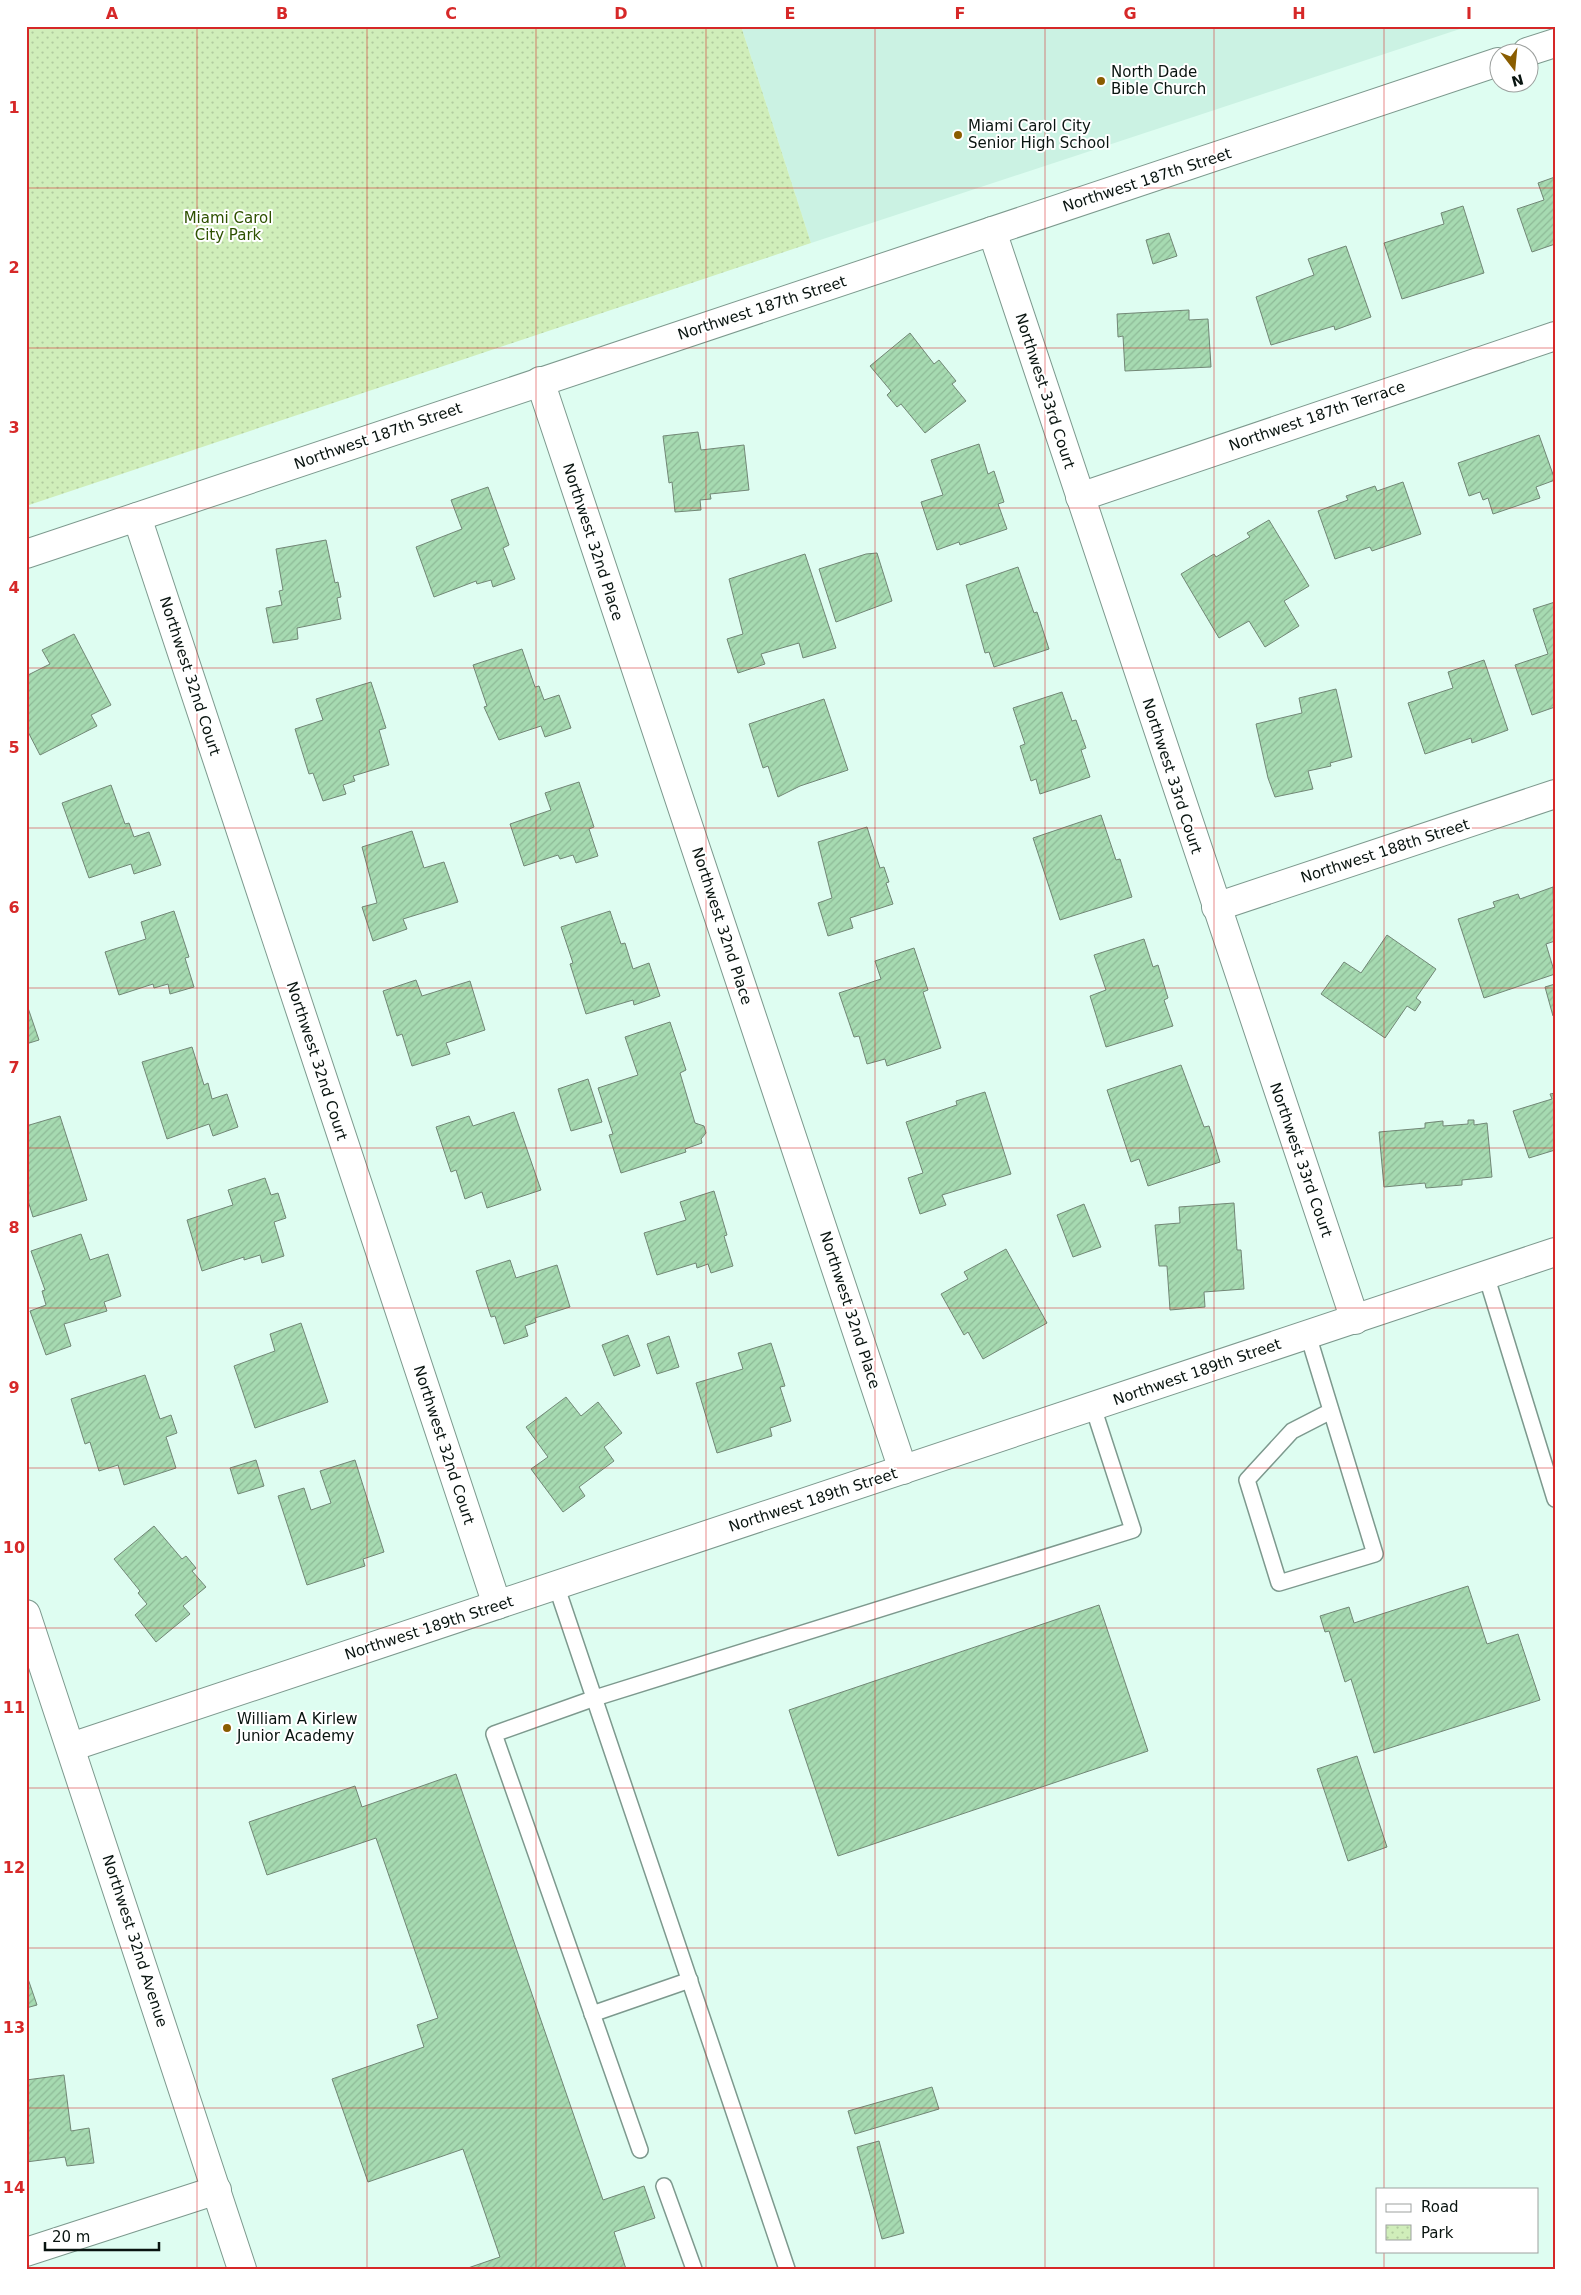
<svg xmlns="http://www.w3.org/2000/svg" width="1581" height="2295" font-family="'DejaVu Sans',sans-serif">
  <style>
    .built { fill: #cbf2e3 }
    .park { fill: url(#park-dots) }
    .building { fill: url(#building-hatch); stroke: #728776 }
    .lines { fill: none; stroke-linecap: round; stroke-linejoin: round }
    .service-casing { stroke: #7d998e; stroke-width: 18 }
    .minor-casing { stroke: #7d998e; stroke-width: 30 }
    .tertiary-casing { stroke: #7d998e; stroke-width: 30 }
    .service { stroke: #fff; stroke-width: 15 }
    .minor { stroke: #fff; stroke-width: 28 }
    .tertiary { stroke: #fff; stroke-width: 28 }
    .grid { fill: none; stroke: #d62828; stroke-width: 1; stroke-opacity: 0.55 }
    .poi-dot { fill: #8a5d00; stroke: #fff; stroke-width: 2 }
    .labels { text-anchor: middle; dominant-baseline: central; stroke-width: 4; stroke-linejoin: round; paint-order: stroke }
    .poi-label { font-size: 15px; fill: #091410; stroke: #fff; text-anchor: start }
    .street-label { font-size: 15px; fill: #091410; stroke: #fff }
    .park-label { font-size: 15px; fill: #2e5100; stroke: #fff }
    .neatline { fill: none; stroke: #d62828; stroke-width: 2 }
    .grid-label { font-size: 16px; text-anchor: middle; font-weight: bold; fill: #d62828 }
  </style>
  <defs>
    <pattern id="park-dots" width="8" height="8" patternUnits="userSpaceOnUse" patternTransform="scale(1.25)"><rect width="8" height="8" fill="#d0eeba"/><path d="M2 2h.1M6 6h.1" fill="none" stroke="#b1cb9f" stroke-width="1.8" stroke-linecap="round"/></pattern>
    <pattern id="building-hatch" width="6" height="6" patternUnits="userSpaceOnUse" patternTransform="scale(1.25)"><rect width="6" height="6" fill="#a6dab1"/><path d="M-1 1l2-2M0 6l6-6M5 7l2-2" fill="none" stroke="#8eba97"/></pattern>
  </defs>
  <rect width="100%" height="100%" fill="#defdf1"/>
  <polygon class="built" points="741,26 1469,26 811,243"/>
  <polygon class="park" points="26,26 741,26 811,243 26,506"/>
  <g class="building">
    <polygon points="1555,177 1555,244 1532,252 1517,209 1544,200 1538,183"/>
    <polygon points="1463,206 1484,273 1402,299 1384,243 1444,224 1441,213"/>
    <polygon points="1169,233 1177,256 1153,264 1146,240"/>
    <polygon points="1346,246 1371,317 1335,330 1334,326 1271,345 1256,297 1314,275 1308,259"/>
    <polygon points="1189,310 1189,320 1208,319 1211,367 1125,371 1123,336 1118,337 1117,314"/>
    <polygon points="910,333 934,364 939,360 956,381 952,384 966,401 925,433 901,404 897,407 887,395 891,391 870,366"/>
    <polygon points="698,432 701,450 744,445 749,490 710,494 711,499 700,500 701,510 675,512 672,482 669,483 663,436"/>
    <polygon points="1539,435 1555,480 1536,487 1540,498 1493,514 1488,498 1483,500 1480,492 1469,496 1458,463"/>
    <polygon points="979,444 988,474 994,471 1004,502 998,504 1007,529 960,545 959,542 937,550 921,502 943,495 931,460"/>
    <polygon points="1403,482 1421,534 1372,551 1370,547 1335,559 1318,511 1348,500 1346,496 1375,486 1377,491"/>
    <polygon points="488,487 509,545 503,548 515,579 493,587 491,580 477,584 476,581 434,597 416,547 462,529 451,500"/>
    <polygon points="1269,520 1309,586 1284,601 1299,626 1265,647 1249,621 1219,638 1181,574 1214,554 1216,557 1250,537 1247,533"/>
    <polygon points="326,540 335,583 338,582 341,597 337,598 341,619 297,628 298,639 273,643 266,608 282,605 279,591 283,590 276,549"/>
    <polygon points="877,553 892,601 836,622 819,569 866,554"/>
    <polygon points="805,554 836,648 803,658 799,643 761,654 765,664 738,673 727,639 743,634 729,579"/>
    <polygon points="1018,567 1034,613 1037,612 1049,649 994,667 989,652 985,653 966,585"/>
    <polygon points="1555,602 1555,707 1532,715 1515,665 1548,654 1533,609"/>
    <polygon points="74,634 111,705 91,715 97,726 40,755 26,728 26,676 50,664 42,650"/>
    <polygon points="522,649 535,687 539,686 544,700 559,695 571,728 545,737 541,726 499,740 484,707 487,706 473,665"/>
    <polygon points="1484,660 1508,730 1472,743 1471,738 1425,754 1408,703 1453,688 1448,672"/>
    <polygon points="371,682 386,728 379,730 389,765 353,776 355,781 343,785 346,794 323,801 313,773 309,774 295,729 323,720 316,699"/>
    <polygon points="1336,689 1352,757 1330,763 1331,766 1308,771 1313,789 1275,797 1268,778 1256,724 1302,713 1299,698"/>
    <polygon points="1062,692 1072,721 1076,720 1086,748 1081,750 1090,777 1040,794 1036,779 1031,781 1020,746 1025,744 1013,708"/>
    <polygon points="824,699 848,770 800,786 778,797 768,766 763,768 749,724"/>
    <polygon points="579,782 594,827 589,829 598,856 576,863 573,855 560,859 558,855 524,866 510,824 551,810 545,793"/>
    <polygon points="111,785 125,824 129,823 134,837 149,832 161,865 134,874 131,864 89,878 62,803"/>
    <polygon points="1101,815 1116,860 1120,859 1132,897 1060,920 1033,838"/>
    <polygon points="867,827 880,868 884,867 889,882 886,883 893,904 850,918 853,928 828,936 818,903 832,898 818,842"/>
    <polygon points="412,831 424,868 444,862 458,902 403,919 407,929 373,941 362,907 377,903 362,847"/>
    <polygon points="1553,887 1555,941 1546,944 1555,974 1484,998 1458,919 1495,907 1493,902 1518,894 1520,899"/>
    <polygon points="174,911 189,957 185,958 194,987 170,994 168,984 154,988 153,984 119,995 105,952 146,939 141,922"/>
    <polygon points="610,911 621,944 625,943 633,969 649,963 660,996 634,1005 633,1000 586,1014 570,964 573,963 561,927"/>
    <polygon points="1387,935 1436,969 1416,998 1421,1002 1415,1011 1407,1006 1385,1038 1321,994 1344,962 1361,973"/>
    <polygon points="1144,939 1153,967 1158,965 1168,998 1164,1000 1173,1026 1106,1047 1090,996 1106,990 1094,955"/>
    <polygon points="914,948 928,990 923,992 941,1048 887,1066 885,1059 867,1064 859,1036 854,1037 839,993 881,979 875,961"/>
    <polygon points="416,980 422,996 470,981 485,1030 446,1043 450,1054 412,1066 402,1034 397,1036 383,991"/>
    <polygon points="1555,984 1555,1016 1553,1016 1545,987"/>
    <polygon points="26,1002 39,1040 26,1044"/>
    <polygon points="670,1022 686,1070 680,1073 695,1123 704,1126 706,1133 701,1139 702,1143 685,1149 686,1152 621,1173 609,1135 613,1134 598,1088 638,1075 625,1037"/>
    <polygon points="192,1047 204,1085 208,1083 212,1099 227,1094 238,1127 213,1136 209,1124 167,1139 142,1062"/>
    <polygon points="1181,1065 1204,1127 1209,1126 1220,1162 1148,1186 1139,1159 1131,1162 1107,1090"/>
    <polygon points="588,1079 602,1122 571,1131 558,1089"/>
    <polygon points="985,1092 1011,1174 942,1195 946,1205 920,1214 908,1178 923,1173 906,1122 957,1105 956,1101"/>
    <polygon points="1555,1093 1555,1150 1529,1158 1513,1111 1552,1099 1550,1094"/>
    <polygon points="514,1112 541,1190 487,1208 482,1192 465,1199 456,1170 451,1172 436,1127 469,1116 473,1126"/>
    <polygon points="60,1116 87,1200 33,1217 26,1194 26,1126"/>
    <polygon points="1468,1120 1474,1120 1474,1125 1487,1123 1492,1177 1462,1180 1462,1185 1426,1188 1425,1183 1384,1187 1379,1132 1425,1128 1425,1123 1443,1121 1443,1126 1468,1124"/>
    <polygon points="265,1178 271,1195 278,1193 286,1218 274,1222 284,1256 262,1263 260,1255 244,1260 244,1257 202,1271 187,1220 233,1205 228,1190"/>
    <polygon points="714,1191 727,1235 724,1236 733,1266 711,1273 708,1264 697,1268 696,1263 657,1275 644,1233 686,1220 680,1202"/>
    <polygon points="1234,1203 1237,1250 1241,1250 1244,1289 1204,1292 1205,1307 1170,1310 1167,1266 1159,1266 1155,1225 1180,1223 1179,1207"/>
    <polygon points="1084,1204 1101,1247 1073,1257 1057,1215"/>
    <polygon points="81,1234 90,1260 108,1254 121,1296 104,1302 107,1311 64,1324 71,1346 46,1355 30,1311 46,1305 42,1291 45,1290 31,1251"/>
    <polygon points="1006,1249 1047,1323 983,1359 968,1332 964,1335 941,1294 968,1279 964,1272"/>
    <polygon points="510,1260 516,1278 557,1265 570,1307 535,1318 536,1322 525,1326 528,1336 504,1344 495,1316 491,1317 476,1271"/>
    <polygon points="301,1323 328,1402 255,1428 234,1366 275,1351 270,1334"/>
    <polygon points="628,1335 640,1366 614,1376 602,1345"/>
    <polygon points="669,1336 679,1367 657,1374 647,1344"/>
    <polygon points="771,1343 785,1386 780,1387 791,1421 770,1428 772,1436 717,1453 696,1383 743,1369 738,1353"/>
    <polygon points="145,1375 160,1419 171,1415 177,1433 166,1437 176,1468 124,1485 118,1465 99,1471 90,1442 85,1444 71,1399"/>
    <polygon points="566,1397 581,1416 598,1402 622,1433 604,1447 614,1461 579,1487 585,1496 563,1512 531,1469 548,1457 526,1427"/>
    <polygon points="256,1460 264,1486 238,1494 230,1468"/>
    <polygon points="355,1460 384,1552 363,1559 365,1566 307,1585 278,1496 304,1488 311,1510 331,1503 320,1471"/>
    <polygon points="154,1526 182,1559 186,1556 196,1568 192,1571 206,1587 183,1606 190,1614 156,1642 135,1615 147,1604 138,1593 140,1591 114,1559"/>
    <polygon points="1468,1586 1487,1644 1518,1634 1540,1700 1374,1753 1351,1679 1345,1682 1329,1631 1325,1632 1320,1616 1349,1607 1354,1623"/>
    <polygon points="1099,1605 1148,1751 838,1856 789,1710"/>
    <polygon points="1357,1756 1387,1847 1348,1861 1317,1769"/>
    <polygon points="456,1774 603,2200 644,2186 655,2218 614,2232 626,2269 465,2269 500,2257 463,2149 368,2182 332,2079 424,2047 417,2025 438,2018 376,1838 267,1875 249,1822 355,1786 362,1807"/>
    <polygon points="26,1973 37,2005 26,2008"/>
    <polygon points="64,2075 71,2131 89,2128 94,2163 67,2166 65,2157 26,2162 26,2080"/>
    <polygon points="932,2087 939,2109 855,2134 848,2111"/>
    <polygon points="879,2141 904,2233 882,2239 857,2147"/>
  </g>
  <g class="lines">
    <defs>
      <g id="service">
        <polyline points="1486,1275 1555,1499"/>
        <polyline points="1308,1335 1375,1554 1279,1583 1247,1480 1292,1431 1331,1411"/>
        <polyline points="556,1585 787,2269"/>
        <polyline points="592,2014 690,1980"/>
        <polyline points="640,2150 494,1734 595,1698 1133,1530 1093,1407"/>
        <polyline points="664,2186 694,2269"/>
      </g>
      <g id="minor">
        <polyline points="1527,52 1555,43"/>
        <polyline points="992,231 1355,1320"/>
        <polyline points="540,381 903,1470"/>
        <polyline points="1080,497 1555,336"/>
        <polyline points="137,517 497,1605"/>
        <polyline points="26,554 1498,62"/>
        <polyline points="1216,907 1555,794"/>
        <polyline points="71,1747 1555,1252"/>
        <polyline points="26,2252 217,2190"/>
      </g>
      <polyline id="tertiary" points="26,1614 242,2269"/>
    </defs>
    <use href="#service" class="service-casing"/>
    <use href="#minor" class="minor-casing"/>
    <use href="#tertiary" class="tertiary-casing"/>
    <use href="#service" class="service"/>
    <use href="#minor" class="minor"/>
    <use href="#tertiary" class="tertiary"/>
  </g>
  <path class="grid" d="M197,26v2243M367,26v2243M536,26v2243M706,26v2243M875,26v2243M1045,26v2243M1214,26v2243M1384,26v2163M26,188h1529M26,348h1529M26,508h1529M26,668h1529M26,828h1529M26,988h1529M26,1148h1529M26,1308h1529M26,1468h1529M26,1628h1529M26,1788h1529M26,1948h1529M26,2108h1529M1384,2251v18"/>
  <g class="poi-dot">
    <circle cx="1101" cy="81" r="5"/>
    <circle cx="958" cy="135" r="5"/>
    <circle cx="227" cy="1728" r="5"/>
  </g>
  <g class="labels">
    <g class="poi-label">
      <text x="1111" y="72">North Dade<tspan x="1111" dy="17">Bible Church</tspan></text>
      <text x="968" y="126">Miami Carol City<tspan x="968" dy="17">Senior High School</tspan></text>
      <text x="237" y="1719">William A Kirlew<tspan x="237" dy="17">Junior Academy</tspan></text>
    </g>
    <g class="street-label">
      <text transform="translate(1147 180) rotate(-18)">Northwest 187th Street</text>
      <text transform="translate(762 308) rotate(-18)">Northwest 187th Street</text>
      <text transform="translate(1045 391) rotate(72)">Northwest 33rd Court</text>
      <text transform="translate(1317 416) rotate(-19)">Northwest 187th Terrace</text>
      <text transform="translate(378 436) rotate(-19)">Northwest 187th Street</text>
      <text transform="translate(593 542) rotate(72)">Northwest 32nd Place</text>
      <text transform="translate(190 676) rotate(72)">Northwest 32nd Court</text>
      <text transform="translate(1172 776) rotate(72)">Northwest 33rd Court</text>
      <text transform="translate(1385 851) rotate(-18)">Northwest 188th Street</text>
      <text transform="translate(722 926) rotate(72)">Northwest 32nd Place</text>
      <text transform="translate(317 1061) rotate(72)">Northwest 32nd Court</text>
      <text transform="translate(1301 1160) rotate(71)">Northwest 33rd Court</text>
      <text transform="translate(850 1310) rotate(72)">Northwest 32nd Place</text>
      <text transform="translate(1197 1372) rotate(-19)">Northwest 189th Street</text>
      <text transform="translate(444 1445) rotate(72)">Northwest 32nd Court</text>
      <text transform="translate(813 1500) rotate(-18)">Northwest 189th Street</text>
      <text transform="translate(429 1628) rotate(-18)">Northwest 189th Street</text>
      <text transform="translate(135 1941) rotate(72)">Northwest 32nd Avenue</text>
    </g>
    <g class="park-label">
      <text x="228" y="218">Miami Carol<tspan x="228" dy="17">City Park</tspan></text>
    </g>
  </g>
  <rect width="1581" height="2295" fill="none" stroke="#ffffff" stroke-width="55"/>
  <rect x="1376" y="2188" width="162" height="65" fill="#ffffff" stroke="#9da19f"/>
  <rect x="1386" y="2204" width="25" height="8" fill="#ffffff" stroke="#9da19f"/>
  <text x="1421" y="2212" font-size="15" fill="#091410">Road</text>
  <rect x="1386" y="2225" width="25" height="15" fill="url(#park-dots)" stroke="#9da19f"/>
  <text x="1421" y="2238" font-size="15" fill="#091410">Park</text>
  <g transform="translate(1514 68) rotate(164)"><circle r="24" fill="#ffffff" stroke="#9da19f"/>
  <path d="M0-4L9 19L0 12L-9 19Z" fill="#8a5d00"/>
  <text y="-8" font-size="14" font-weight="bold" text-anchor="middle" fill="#091410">N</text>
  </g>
  <path d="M45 2242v8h114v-8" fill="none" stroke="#091410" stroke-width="2.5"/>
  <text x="52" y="2242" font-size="15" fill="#091410" stroke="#ffffff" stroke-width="4" paint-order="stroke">20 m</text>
  <rect x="28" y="28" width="1526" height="2240" class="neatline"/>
  <g class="grid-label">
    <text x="112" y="19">A</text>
    <text x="282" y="19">B</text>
    <text x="451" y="19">C</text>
    <text x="621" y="19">D</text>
    <text x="790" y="19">E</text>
    <text x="960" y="19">F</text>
    <text x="1130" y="19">G</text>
    <text x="1299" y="19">H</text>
    <text x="1469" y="19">I</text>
    <text x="14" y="113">1</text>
    <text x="14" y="273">2</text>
    <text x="14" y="433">3</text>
    <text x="14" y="593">4</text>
    <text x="14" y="753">5</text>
    <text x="14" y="913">6</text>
    <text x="14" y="1073">7</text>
    <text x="14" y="1233">8</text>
    <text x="14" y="1393">9</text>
    <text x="14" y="1553">10</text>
    <text x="14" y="1713">11</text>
    <text x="14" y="1873">12</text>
    <text x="14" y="2033">13</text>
    <text x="14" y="2193">14</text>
  </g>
</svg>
